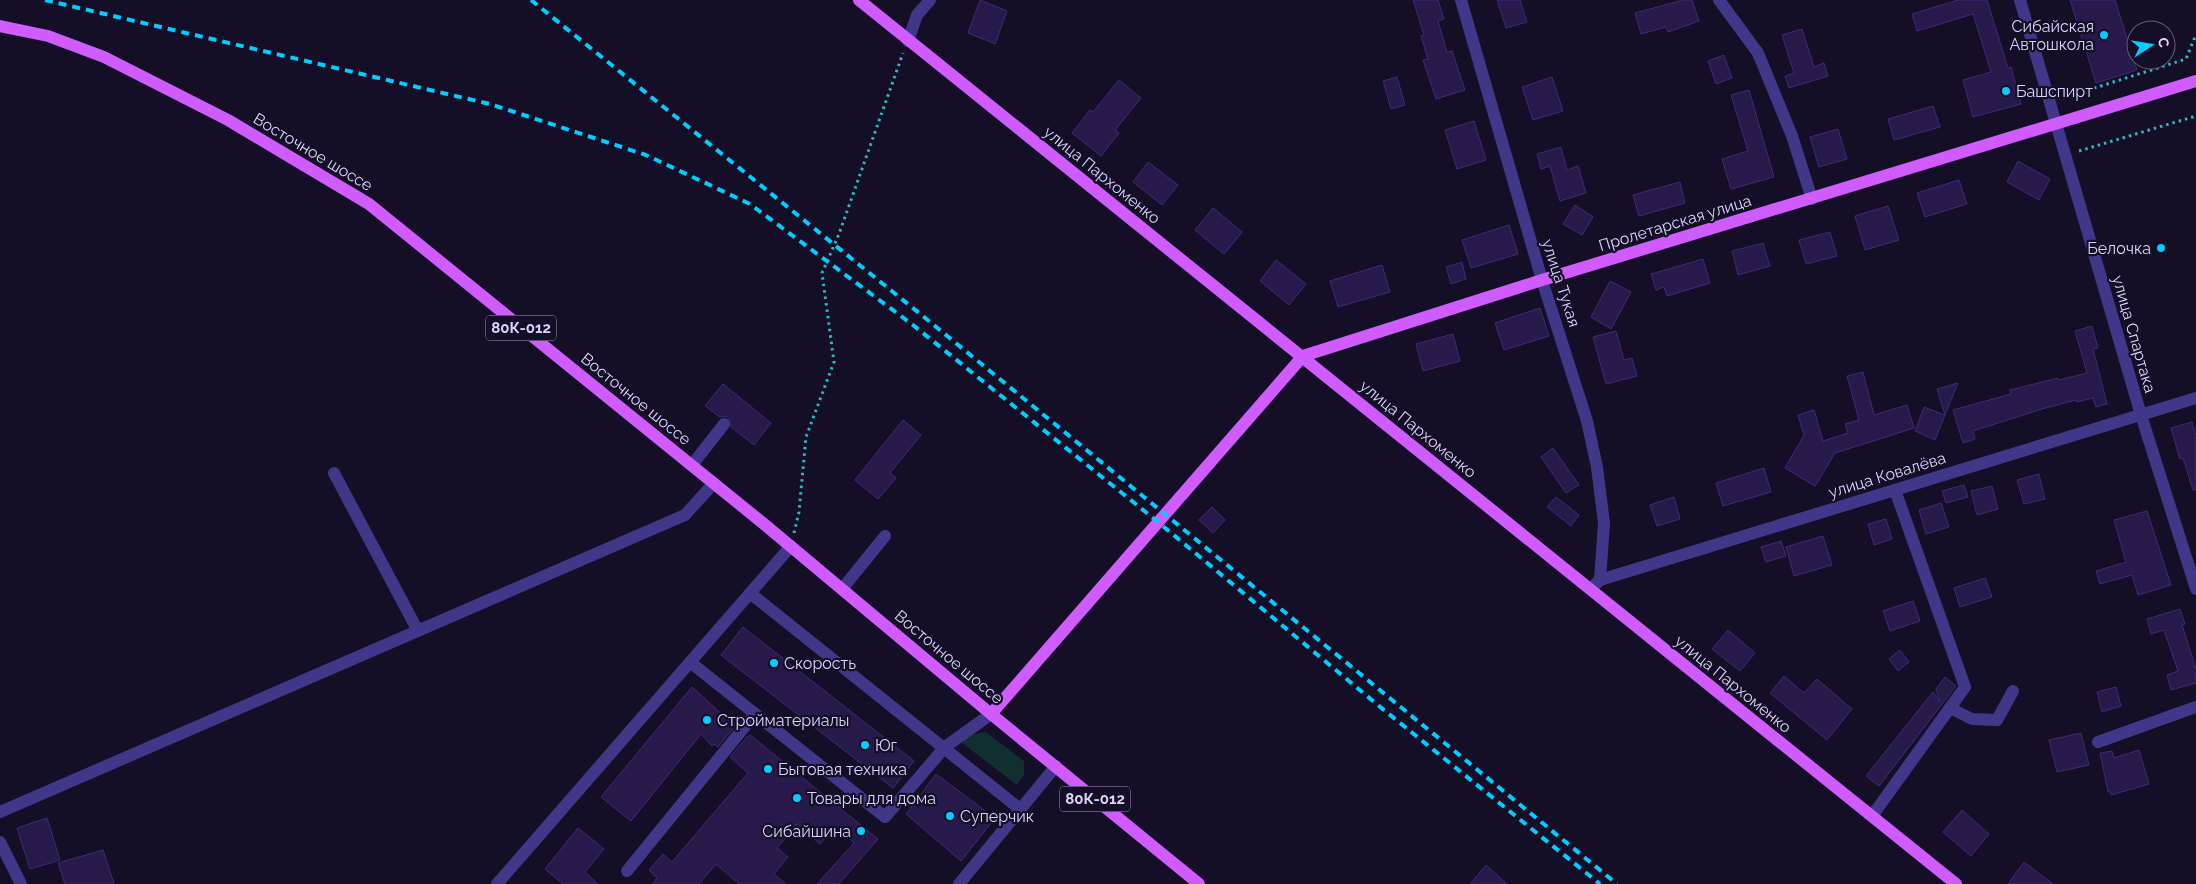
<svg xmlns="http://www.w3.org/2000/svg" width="2196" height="884" font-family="Raleway,sans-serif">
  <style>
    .green { fill: #112f31 }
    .building { fill: #271949; stroke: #402a76 }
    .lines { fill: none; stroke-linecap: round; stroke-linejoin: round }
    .path { stroke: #29b9be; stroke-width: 3; stroke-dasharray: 2.5 4; stroke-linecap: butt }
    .minor { stroke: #413788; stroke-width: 12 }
    .major { stroke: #d05bff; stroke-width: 12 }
    .rail { stroke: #00ceff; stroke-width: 4; stroke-dasharray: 8 6; stroke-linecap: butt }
    .poi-dot { fill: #00ceff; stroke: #140e27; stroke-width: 2 }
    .labels { text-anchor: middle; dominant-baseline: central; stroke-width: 4.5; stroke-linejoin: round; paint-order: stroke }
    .shield { fill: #140e27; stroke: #a099be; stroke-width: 1 }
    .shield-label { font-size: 15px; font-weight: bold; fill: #dcd4ff }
    .poi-label { font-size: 16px; fill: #dcd4ff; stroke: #140e27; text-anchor: start }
    .street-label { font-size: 16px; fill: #dcd4ff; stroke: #140e27 }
  </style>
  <rect width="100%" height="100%" fill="#140e27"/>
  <polygon class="green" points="986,732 1024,761 1024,775 1017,785 962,743 969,735"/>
  <g class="building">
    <polygon points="980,0 1007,11 995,44 968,33"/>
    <polygon points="1413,0 1438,0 1444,19 1438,21 1447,52 1452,51 1465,90 1436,99 1423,60 1428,59 1421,36 1424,35"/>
    <polygon points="1497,0 1520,0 1527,22 1506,28"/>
    <polygon points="1683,0 1692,0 1699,21 1668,32 1666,27 1641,34 1635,13"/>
    <polygon points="1958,0 1987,0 2008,68 2011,67 2021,104 1973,117 1963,80 1991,72 1973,14 1917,31 1912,14"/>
    <polygon points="2070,0 2115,0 2137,70 2096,83"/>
    <polygon points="1802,29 1814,67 1824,63 1828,76 1789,88 1785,76 1794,73 1782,35"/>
    <polygon points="1724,55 1732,78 1716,84 1708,61"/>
    <polygon points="1397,77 1405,105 1391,109 1383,81"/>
    <polygon points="1552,77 1563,111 1533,120 1522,87"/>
    <polygon points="1119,80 1141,98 1115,130 1119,133 1101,156 1072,133 1090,110 1093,112"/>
    <polygon points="1749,90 1774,177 1731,189 1722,159 1748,151 1731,95"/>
    <polygon points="1933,106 1940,127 1894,140 1888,119"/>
    <polygon points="1474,121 1486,160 1457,169 1445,130"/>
    <polygon points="1838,129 1847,159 1819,167 1810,137"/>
    <polygon points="1561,147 1567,170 1578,166 1586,193 1560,201 1550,166 1541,169 1537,154"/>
    <polygon points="2018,161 2050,179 2039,200 2007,182"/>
    <polygon points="1148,162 1178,185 1162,205 1133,182"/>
    <polygon points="1959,180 1967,204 1925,217 1917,193"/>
    <polygon points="1680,182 1685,203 1639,216 1633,195"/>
    <polygon points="1575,205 1593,217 1582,235 1563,224"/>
    <polygon points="1888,206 1899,240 1865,250 1855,216"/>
    <polygon points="1213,208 1242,232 1224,254 1195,230"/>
    <polygon points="1509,225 1518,254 1471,268 1462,240"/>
    <polygon points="1830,232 1837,256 1806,264 1799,240"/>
    <polygon points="1763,243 1770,266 1738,275 1732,251"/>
    <polygon points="1703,259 1710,283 1667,296 1664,287 1656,290 1651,274"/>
    <polygon points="1276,260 1306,284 1289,305 1260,281"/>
    <polygon points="1462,262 1466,279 1451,284 1446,267"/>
    <polygon points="1382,265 1390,292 1338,307 1330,281"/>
    <polygon points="1610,281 1631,292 1611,329 1591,317"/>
    <polygon points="1540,308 1549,336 1504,350 1495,323"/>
    <polygon points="2092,326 2098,348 2093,349 2107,404 2096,407 2093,398 2077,402 2076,400 2042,409 1973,431 1975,439 1963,443 1953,410 2011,394 2010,390 2058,378 2059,380 2087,373 2075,331"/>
    <polygon points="1616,331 1624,360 1632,358 1637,376 1606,384 1593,337"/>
    <polygon points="1453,334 1460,361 1423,371 1416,344"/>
    <polygon points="1863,372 1874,415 1907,405 1914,428 1835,453 1815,486 1785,468 1804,435 1798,415 1814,410 1823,441 1848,433 1845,424 1859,420 1847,376"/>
    <polygon points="1958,383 1945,415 1937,389"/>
    <polygon points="723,384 771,423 754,445 731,427 729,418 725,416 720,417 705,406"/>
    <polygon points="1924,407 1945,415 1935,440 1915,431"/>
    <polygon points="903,420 921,435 890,473 896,478 878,499 855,480"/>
    <polygon points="2192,422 2196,436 2196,490 2193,490 2183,458 2180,459 2171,428"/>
    <polygon points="1553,448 1579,485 1566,493 1541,457"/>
    <polygon points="1764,468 1771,492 1723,506 1716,483"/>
    <polygon points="2039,474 2045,499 2024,504 2017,480"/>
    <polygon points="1964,485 1968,497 1946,503 1942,491"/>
    <polygon points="1992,486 1998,509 1977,515 1971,491"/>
    <polygon points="1556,497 1579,515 1571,526 1547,507"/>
    <polygon points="1674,497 1680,519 1657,526 1650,505"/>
    <polygon points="1941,503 1949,527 1926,534 1919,510"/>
    <polygon points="1212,507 1225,520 1213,533 1199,520"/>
    <polygon points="2147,511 2171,585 2138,595 2132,575 2100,584 2096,571 2126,562 2114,520"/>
    <polygon points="1886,519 1892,539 1874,545 1868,524"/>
    <polygon points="1823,536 1832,565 1794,576 1786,547"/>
    <polygon points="1781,541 1786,556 1766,562 1761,547"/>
    <polygon points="1985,578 1992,597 1960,607 1954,588"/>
    <polygon points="1913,601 1920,621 1890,631 1883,611"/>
    <polygon points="2180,609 2185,624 2182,625 2196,669 2196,683 2171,690 2167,675 2178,671 2164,630 2151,634 2147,619"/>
    <polygon points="743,627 914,761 893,788 721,655"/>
    <polygon points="1728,630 1755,653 1740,671 1712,649"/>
    <polygon points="1900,650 1909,662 1898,671 1889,659"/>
    <polygon points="1784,676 1804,693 1817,679 1852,709 1827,740 1770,693"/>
    <polygon points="1945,677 1956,686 1879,786 1866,776 1933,692 1940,702 1936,689"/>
    <polygon points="692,687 735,726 718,747 714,744 712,746 701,734 631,821 601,797"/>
    <polygon points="2116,687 2121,706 2102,712 2097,692"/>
    <polygon points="2081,733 2089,765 2057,772 2049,740"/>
    <polygon points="750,735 878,839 839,884 817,884 854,843 835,826 820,844 797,824 777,848 788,857 774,874 786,884 739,884 716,864 699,884 652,884 657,878 649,870 663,854 672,862 748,773 730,757 747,737"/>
    <polygon points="2139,750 2149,784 2111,795 2110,791 2108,792 2100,753 2112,751 2114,758"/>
    <polygon points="936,774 995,818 961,861 906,814"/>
    <polygon points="1962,810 1989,834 1971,856 1943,832"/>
    <polygon points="47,818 60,860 30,869 17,828"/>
    <polygon points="578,828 604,849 585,872 598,884 563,884 545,869"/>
    <polygon points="103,850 114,884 65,884 58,863"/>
    <polygon points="2024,862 2053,884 2008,884"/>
    <polygon points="1486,865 1507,884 1470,884"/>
  </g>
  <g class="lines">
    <g class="path">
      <polyline points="2063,98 2186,59 2194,39 2196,38"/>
      <polyline points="2079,151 2196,116"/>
      <polyline points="794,533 799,512 806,437 834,362 822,273 839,234 903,53"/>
    </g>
    <g class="minor">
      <polyline points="1461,0 1542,280 1587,421 1597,467 1604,523 1600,580"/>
      <polyline points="1719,0 1758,53 1792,136 1812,199"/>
      <polyline points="2020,0 2141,415 2196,589"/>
      <polyline points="908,41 917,15 930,0"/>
      <polyline points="692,465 724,424"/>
      <polyline points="334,473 418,631"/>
      <polyline points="842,589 885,536"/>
      <polyline points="1590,589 1600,580 2196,398"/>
      <polyline points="750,593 1020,809"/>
      <polyline points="690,662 885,817 945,747 991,714"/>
      <polyline points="1950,708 1972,719 1997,720 2013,691"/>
      <polyline points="2098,742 2196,707"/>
      <polyline points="0,812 685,515 714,483"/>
      <polyline points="1872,816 1965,687 1895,490"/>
      <polyline points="0,842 21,884"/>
      <polyline points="627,871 755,714"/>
      <polyline points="497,884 791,546"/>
      <polyline points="959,884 1056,766"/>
    </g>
    <g class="major">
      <polyline points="859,0 1956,884"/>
      <polyline points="0,26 48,36 104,57 228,120 369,204 764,524 991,714 1199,884"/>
      <polyline points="991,714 1303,356 1542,280 2196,81"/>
    </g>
    <g class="rail">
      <polyline points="45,0 490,104 646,155 750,204 913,325 1158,522 1379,706 1600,884"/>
      <polyline points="531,0 924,317 1617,884"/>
    </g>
  </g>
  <g class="poi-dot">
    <circle cx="2104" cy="35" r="5"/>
    <circle cx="2006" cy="91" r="5"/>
    <circle cx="2161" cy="248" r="5"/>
    <circle cx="774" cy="663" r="5"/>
    <circle cx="707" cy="720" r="5"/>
    <circle cx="865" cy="745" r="5"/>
    <circle cx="768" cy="769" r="5"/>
    <circle cx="797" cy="798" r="5"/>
    <circle cx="950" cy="816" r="5"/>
    <circle cx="861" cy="831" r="5"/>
  </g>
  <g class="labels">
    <g class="shield">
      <rect x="486" y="315.5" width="70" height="25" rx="4"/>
      <rect x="1060" y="786.5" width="70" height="25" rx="4"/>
    </g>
    <g class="shield-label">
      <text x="521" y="328">80К-012</text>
      <text x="1095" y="799">80К-012</text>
    </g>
    <g class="poi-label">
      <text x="2094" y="26" text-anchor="end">Сибайская<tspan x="2094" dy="18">Автошкола</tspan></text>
      <text x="2016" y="91">Башспирт</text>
      <text x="2151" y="248" text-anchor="end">Белочка</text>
      <text x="784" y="663">Скорость</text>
      <text x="717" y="720">Стройматериалы</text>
      <text x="875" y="745">Юг</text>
      <text x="778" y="769">Бытовая техника</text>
      <text x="807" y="798">Товары для дома</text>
      <text x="960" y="816">Суперчик</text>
      <text x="851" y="831" text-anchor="end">Сибайшина</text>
    </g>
    <g class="street-label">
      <text transform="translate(313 152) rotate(31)">Восточное шоссе</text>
      <text transform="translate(1102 175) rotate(39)">улица Пархоменко</text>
      <text transform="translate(1675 223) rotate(-17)">Пролетарская улица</text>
      <text transform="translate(1561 283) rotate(72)">улица Тукая</text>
      <text transform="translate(2134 334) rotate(74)">улица Спартака</text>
      <text transform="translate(636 399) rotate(39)">Восточное шоссе</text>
      <text transform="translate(1418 429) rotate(39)">улица Пархоменко</text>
      <text transform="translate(1887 475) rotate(-17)">улица Ковалёва</text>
      <text transform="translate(949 657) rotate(40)">Восточное шоссе</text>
      <text transform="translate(1733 684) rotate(39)">улица Пархоменко</text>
    </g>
  </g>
  <g transform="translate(2151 45) rotate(78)"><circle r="24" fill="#140e27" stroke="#645d7d"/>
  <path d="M0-4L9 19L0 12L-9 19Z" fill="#00ceff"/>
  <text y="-8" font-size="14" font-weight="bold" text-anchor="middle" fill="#dcd4ff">С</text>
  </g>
</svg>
